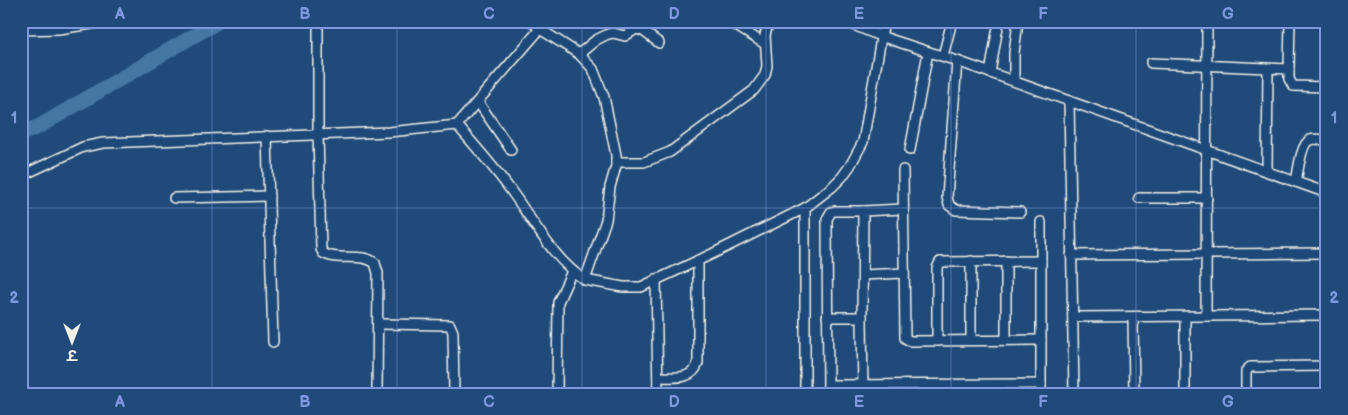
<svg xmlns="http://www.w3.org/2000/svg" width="1348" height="415" font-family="'Balsamiq Sans','Playpen Sans Deva',sans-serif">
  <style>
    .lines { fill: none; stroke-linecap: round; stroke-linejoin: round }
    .river { stroke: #4477a2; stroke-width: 15 }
    .minor-casing { stroke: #f4f1e8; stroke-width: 12 }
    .minor { stroke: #1f4a7a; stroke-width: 9 }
    .grid { fill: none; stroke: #7e97df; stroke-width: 1; stroke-opacity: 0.55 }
    .neatline { fill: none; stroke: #7e97df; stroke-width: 2 }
    .grid-label { font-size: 16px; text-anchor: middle; font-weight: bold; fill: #7e97df }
  </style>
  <rect width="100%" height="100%" fill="#1f4a7a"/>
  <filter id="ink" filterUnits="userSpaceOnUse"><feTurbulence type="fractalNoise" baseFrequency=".02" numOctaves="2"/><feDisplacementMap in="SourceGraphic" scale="10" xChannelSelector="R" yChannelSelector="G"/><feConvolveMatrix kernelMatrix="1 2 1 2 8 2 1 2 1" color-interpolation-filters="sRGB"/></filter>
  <g filter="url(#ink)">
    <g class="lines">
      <polyline class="river" points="21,134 38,127 219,21"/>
      <defs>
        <g id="minor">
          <path d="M318,21v113l3,115 2,4c14,9 39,-1 52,10l3,10 -1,121"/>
          <polyline points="728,21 765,44"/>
          <polyline points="844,21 880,36 957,61 1327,193"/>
          <polyline points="21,30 59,29 111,21"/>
          <polyline points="579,54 596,40 608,34 613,33 625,36 636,29 643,31 659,43"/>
          <polyline points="943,56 952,21"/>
          <polyline points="957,61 947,197 949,205 956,210 1020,212"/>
          <polyline points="1151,63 1289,69 1290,21"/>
          <polyline points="1289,69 1289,79 1293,86 1327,87"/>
          <polyline points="990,73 999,21"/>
          <polyline points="1014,81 1014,53 1018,21"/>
          <polyline points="1069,101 1074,394"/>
          <polyline points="478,102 511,150"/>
          <polyline points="457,125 540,29"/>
          <polyline points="267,136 273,342"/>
          <polyline points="910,150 928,52"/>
          <polyline points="616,162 644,162 670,152 754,90 765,75 767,66 765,35 769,21"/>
          <polyline points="903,170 905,338 910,341 1041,340"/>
          <polyline points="1267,171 1268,69"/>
          <path d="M21,176l62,-29 20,-4 286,-11 68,-7c18,21 36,41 52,63 22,29 45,73 76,92l21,-60 4,-33 6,-21v-11l-7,-34 -5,-24 -11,-28 -14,-15 -39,-25 -9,-8"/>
          <path d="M1296,182c2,-10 5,-39 14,-42 5,-2 12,0 17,0"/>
          <polyline points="174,198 269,196"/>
          <polyline points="1139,198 1207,198"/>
          <polyline points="805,208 805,394"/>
          <polyline points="1071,255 1327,253"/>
          <polyline points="971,261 971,340"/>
          <polyline points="1006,261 1006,340"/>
          <polyline points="863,275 904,273"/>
          <polyline points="656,279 658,394"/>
          <polyline points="585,280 623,287 641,287 712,254 805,208 832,187 842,177 850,166 863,142 884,21"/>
          <polyline points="1206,316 1207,21"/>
          <polyline points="827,317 862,317 863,211 903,209"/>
          <polyline points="862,317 863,394"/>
          <polyline points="1073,317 1327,315"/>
          <polyline points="1133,317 1134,394"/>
          <polyline points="1185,317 1185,394"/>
          <polyline points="378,324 450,325 453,332 454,394"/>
          <polyline points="937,341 937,268 940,262 1041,261"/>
          <path d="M658,377c15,0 35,4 40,-14v-103"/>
          <polyline points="828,385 1041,384"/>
          <polyline points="557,394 558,302 572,271"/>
          <polyline points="828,394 827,219 831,212 835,211 863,211"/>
          <polyline points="1041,394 1041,222"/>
          <polyline points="1246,394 1246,371 1250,367 1327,366"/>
        </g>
      </defs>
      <use href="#minor" class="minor-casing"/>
      <use href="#minor" class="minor"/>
    </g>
  </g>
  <path class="grid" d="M212,21v373M397,21v373M582,21v373M766,21v373M951,21v373M1136,21v373M21,208h1306"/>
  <rect width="1348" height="415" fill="none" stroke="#1f4a7a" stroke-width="55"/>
  <g transform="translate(72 342) rotate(180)" stroke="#1f4a7a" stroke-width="4" paint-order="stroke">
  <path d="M0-4L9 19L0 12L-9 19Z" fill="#f4f1e8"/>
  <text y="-8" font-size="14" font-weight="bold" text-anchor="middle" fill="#f4f1e8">उ</text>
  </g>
  <rect x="28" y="28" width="1292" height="360" class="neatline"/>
  <g class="grid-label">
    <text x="120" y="19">A</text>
    <text x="305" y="19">B</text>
    <text x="489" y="19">C</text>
    <text x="674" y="19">D</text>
    <text x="859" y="19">E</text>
    <text x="1043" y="19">F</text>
    <text x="1228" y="19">G</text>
    <text x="14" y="123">1</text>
    <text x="1334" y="123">1</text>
    <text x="14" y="303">2</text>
    <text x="1334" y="303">2</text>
    <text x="120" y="407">A</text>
    <text x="305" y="407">B</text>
    <text x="489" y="407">C</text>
    <text x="674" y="407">D</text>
    <text x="859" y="407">E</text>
    <text x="1043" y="407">F</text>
    <text x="1228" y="407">G</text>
  </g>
</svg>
